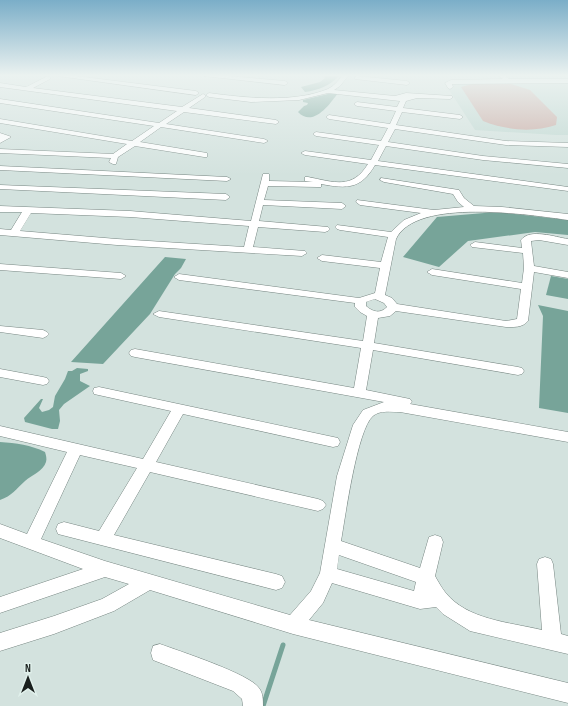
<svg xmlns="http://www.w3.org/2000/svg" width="568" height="706" font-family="'Sofia Sans Condensed',sans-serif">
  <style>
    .built { fill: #c0d8d2 }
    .green { fill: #c9a8a1 }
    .water { fill: #77a499 }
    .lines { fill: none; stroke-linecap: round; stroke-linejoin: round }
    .stream { stroke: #77a499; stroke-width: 5 }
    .minor-casing { stroke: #778682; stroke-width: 1 }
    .minor { fill: #fff; fill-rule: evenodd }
  </style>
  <rect width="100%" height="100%" fill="#d3e2de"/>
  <polygon class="built" points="568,81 568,135 556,135 475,130 444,82"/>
  <path class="green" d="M479,82l29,1 22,7 27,27 -1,8c-24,8 -50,5 -73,-4l-22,-34z"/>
  <g class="water">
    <path d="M324,76h15c-10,10 -20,14 -34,16l-4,-5 19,-5 5,-4z"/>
    <path d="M332,93h6c-8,11 -25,35 -40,19l6,-6 3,-1 1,-2 -5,-1v-2z"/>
    <polygon points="496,212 568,220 568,235 535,232 468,241 439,267 403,257 437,217"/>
    <polygon points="165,257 186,259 181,268 175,274 150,314 103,364 71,362"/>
    <polygon points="551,276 568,279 568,299 546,295"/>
    <polygon points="538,305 568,311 568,413 539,408 543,316"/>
    <polygon points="77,368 88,369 88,371 80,374 80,381 90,386 64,404 59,410 60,421 58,429 52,429 25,422 24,418 41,399 43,399 39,408 42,412 49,410 53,407 55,396 65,379 68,371 72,371"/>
    <path d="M0,442c16,1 31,3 45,10 1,3 2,7 1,10 -3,9 -14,13 -21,19 -9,8 -13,15 -25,19z"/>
  </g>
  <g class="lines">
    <polyline class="stream" points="263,706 283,645"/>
    <defs>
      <g id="minor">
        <polygon points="48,76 50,77 50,79 33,88 182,107 203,94 205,95 205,97 189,108 276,120 279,122 276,124 184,112 166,124 264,139 268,141 264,143 161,127 140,142 207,153 207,157 204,157 135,146 118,157 116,164 113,164 109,162 111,158 0,153 0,149 113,154 127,144 0,123 0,119 132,141 154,126 0,103 0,99 159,123 177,111 0,87 0,83 26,87"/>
        <polygon points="58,76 76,76 196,91 199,93 196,95"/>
        <polygon points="204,76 229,76 285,81 288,83 285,85"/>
        <path d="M342,76h6l-8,10 -6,4 61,6 11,-3 46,3v2l-2,1 -33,-1 -11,3 -3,7 57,7 3,2 -3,2 -58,-7 -6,13 110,16 62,2v4l-62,-2 -111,-16 -7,13 95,14 85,8v4l-85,-8 -97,-14 -8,15 190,26v4l-193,-26c-14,24 -27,24 -54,19v3h-3l-50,-1 -4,14 78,3 4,3 -4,3 -79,-4 -4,16 69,6 2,2 -2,2 -3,1 -67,-5 -5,20 52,4 2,2 -5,3 -185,-11 -117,-10v-6l11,1 11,-18h-22v-6l130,5 121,10 12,-47h6v7l44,1 -8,-1v-4h3c26,5 44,13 60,-13l-63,-9 -4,-2 4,-2 66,9 8,-15 -63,-9 -3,-2 3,-2 65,9 7,-13 -59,-9 -3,-2 3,-2 61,9 6,-13 -39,-5 -3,-2 3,-2 40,5 3,-6 -72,-8 -29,7 -48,2 -42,-5 -3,-2 3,-2c37,5 85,10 119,-4 6,-3 10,-8 14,-13zM31,213l99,4 119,9 -5,21 -127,-8 -97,-8z"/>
        <polygon points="357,76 407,81 410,83 407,85 355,79 355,77"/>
        <polygon points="499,76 506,76 509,79 568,79 568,83 452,84 453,87 450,89 448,88 445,83 451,80 503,79"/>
        <polygon points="0,133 9,136 11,137 0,143"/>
        <polygon points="0,166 227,177 231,179 227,181 0,170"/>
        <path d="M381,178l78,12 5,8 10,8 28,1 66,7v6c-37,-5 -152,-23 -172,19l-11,56 7,3 5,6 109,17 11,-2 4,-30 -89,-14 -5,-3 5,-3 90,14 2,-15 -1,-15 -51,-6 -2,-2 5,-3 47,6 -1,-8c9,-12 34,-3 47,-1v6l-29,-5 -8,1 3,25 34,6v6l-34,-6 -6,49c-6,7 -14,6 -22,6l-110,-16 -6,5 -12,2 -4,25 144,24 4,1 2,3 -2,3 -4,1 -145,-25 -7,40 44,9 2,3 -2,2 158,28v10l-168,-30c-9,0 -20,-2 -27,4 -16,13 -28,103 -32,125l79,27 9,-31 6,-2 6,2 2,5 -8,34c3,5 6,11 10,16 22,28 64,30 97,38l-5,-66 2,-5 6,-2 6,2 2,5 8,70 7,2v18l-98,-23 -27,-17 -7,-7 -16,2 -88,-26 -9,20 -14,17 259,63v20l-275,-69 -143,-44 -36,21 -60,23 -54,17v-18l54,-17 48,-17 27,-15 -24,-7 -105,36v-16l83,-28 -83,-31v-14l27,10 40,-82 -67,-16v-10l143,33 28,-48 -77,-17 -1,-3 1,-3 5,-1 239,51 2,4 -2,4 -5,1 -150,-33 -27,48 162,37 5,2 3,4 -3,4 -5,2 -168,-39 -36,63 162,39 6,2 3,6 -3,6 -6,2 -218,-56 -2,-5 2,-5 6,-2 35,9 38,-63 -57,-13 -39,84 64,22 185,54 21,-24 9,-18 17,-97 16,-51 10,-15 21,-8 -249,-45 -4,-1 -2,-3 2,-3 4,-1 219,39 7,-40 -202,-31 -6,-3 6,-3 204,30 4,-25 -7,-4 -5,-5v-4l-176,-23 -5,-3 5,-3 180,24 16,-5 5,-25 -58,-7 -5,-3 5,-3 59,7 7,-25 -48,-7 -3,-1 -2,-2 2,-2 54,7 13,-12 17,-7 -61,-8 -4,-3 1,-2 77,10 30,-3 -6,-5 -5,-8 -69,-12 -4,-2zM375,299l9,4 3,4c-7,7 -14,5 -21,-1v-4zM339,555l77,27 -2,9 -77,-22z"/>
        <polygon points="0,185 226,194 230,197 226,200 0,189"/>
        <polygon points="0,264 121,273 126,276 121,279 0,270"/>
        <polygon points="0,326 43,330 47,332 49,334 47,336 43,338 0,332"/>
        <polygon points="0,369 43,377 47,378 49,381 47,384 43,385 0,377"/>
        <path d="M160,644c19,7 90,30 99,44 4,5 4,12 4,18h-20l-1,-7 -9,-8 -80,-31 -2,-7 2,-7z"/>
      </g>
    </defs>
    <use href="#minor" class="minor-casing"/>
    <use href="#minor" class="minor"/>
  </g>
  <linearGradient id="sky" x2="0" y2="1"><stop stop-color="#7baec8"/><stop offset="0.43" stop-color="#ebf2f0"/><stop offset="1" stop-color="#ebf2f0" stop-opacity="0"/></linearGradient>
  <rect width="568" height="175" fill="url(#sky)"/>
  <g transform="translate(28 678)" stroke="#e0f0eb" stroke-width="3" paint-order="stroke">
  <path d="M0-3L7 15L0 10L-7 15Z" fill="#191f1d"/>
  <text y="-6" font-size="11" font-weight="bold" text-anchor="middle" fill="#191f1d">N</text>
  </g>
</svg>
